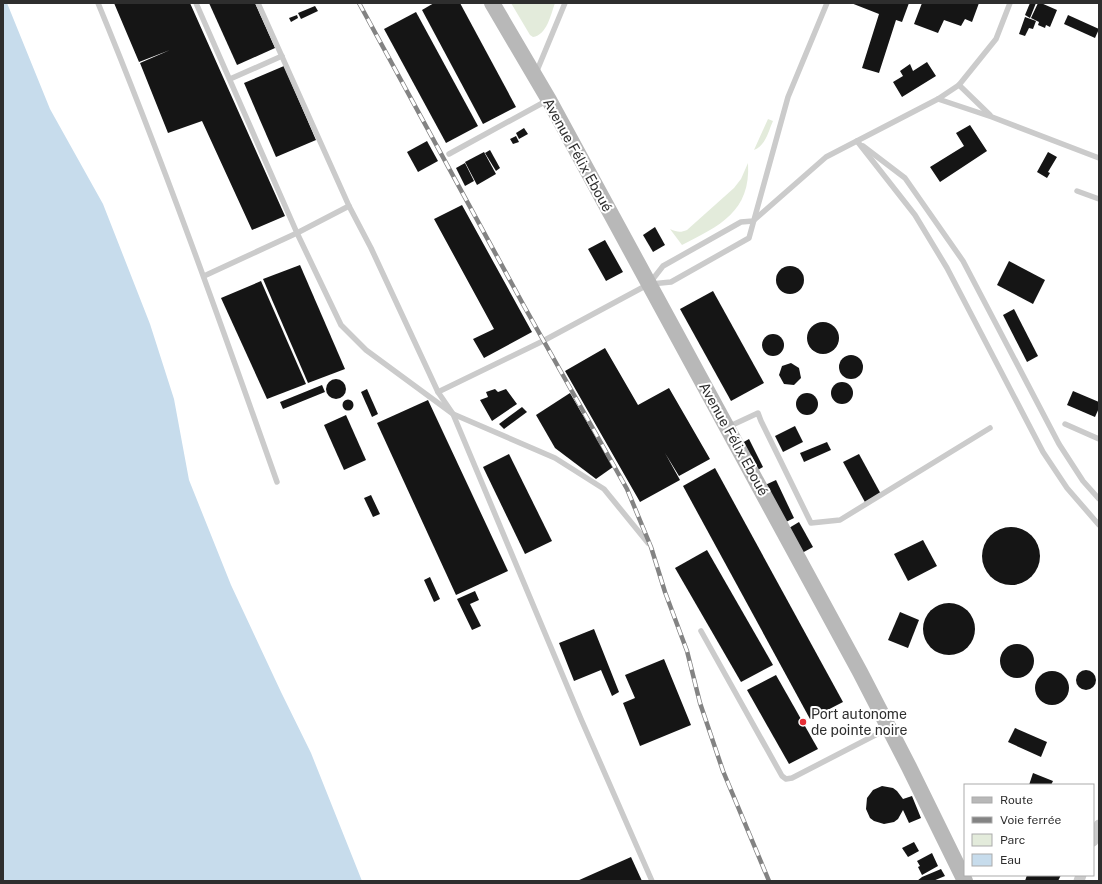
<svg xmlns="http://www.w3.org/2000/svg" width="1102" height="884" font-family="'Public Sans',sans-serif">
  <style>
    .green { fill: #e3ebdb }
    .water { fill: #c7dcec }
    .building { fill: #151515 }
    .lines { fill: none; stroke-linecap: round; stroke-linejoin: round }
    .lane { stroke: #cbcbcb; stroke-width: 5.5 }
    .street { stroke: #cbcbcb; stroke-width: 11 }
    .secondary { stroke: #b8b8b8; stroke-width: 16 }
    .rail-casing { stroke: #838383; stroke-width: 4.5 }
    .rail { stroke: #fff; stroke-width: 3; stroke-dasharray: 9; stroke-linecap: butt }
    .poi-dot { fill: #e62f37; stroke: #fff; stroke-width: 1.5 }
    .labels { text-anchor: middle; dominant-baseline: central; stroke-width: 4; stroke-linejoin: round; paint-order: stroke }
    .street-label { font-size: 14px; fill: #2e2e2e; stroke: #fff }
    .poi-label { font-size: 14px; fill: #2e2e2e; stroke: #fff; text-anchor: start }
  </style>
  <rect width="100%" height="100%" fill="#fff"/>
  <g class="green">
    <path d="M511,3h44c-4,11 -8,32 -22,34l-3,-2z"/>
    <path d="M768,119l5,2c-5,11 -7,24 -19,29z"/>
    <path d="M748,163c3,49 -29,63 -66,82l-12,-16c7,3 10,4 17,1l47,-42 7,-9z"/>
  </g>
  <polygon class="water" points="3,3 7,3 50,109 103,204 150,324 174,399 189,480 231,585 281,692 311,753 362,881 3,881"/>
  <g class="building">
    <polygon points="114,3 190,3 285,216 252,230 202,121 168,133 140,63 170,50 139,62"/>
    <polygon points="209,3 255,3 275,48 237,65"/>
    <polygon points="434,3 460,3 516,107 483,124 422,10"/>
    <polygon points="851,3 909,3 902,22 896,20 879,73 862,68 879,14"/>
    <polygon points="922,3 979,3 972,22 965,19 961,26 944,20 938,33 914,24"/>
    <polygon points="1030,3 1036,3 1030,18 1025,15"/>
    <polygon points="1038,3 1041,3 1057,10 1050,27 1046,25 1045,28 1038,25 1039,22 1031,18"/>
    <polygon points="315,6 318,11 301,19 298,13"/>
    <polygon points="416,12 478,126 446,143 384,29"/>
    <polygon points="297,15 298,18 291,22 289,18"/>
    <polygon points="1068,15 1099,29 1095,38 1064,24"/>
    <polygon points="1025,17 1036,21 1033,29 1029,28 1025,36 1019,34"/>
    <polygon points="927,62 936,76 902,97 893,82 903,76 900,71 910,64 913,71"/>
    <polygon points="284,66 316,140 276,157 244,83"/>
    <polygon points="970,125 987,151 940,182 930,167 964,146 956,133"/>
    <polygon points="524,128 528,134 519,139 516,133"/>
    <polygon points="516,136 519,142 513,144 510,139"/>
    <polygon points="427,141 438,161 418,172 407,152"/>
    <polygon points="490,150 500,168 496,171 485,153"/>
    <polygon points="484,152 496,174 477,185 465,162"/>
    <polygon points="1048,152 1057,157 1048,172 1050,173 1047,178 1037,172"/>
    <polygon points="465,163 474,181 465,186 456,168"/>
    <polygon points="462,205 532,332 484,358 473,339 494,329 434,219"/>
    <polygon points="655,227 665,245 653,252 643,235"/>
    <polygon points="605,240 623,272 606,281 588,249"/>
    <polygon points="1009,261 1045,280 1033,304 997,285"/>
    <polygon points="300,265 345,369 308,383 263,279"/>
    <circle cx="790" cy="280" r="14"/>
    <polygon points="261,281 306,384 267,399 221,298"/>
    <polygon points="713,291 764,383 731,401 680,309"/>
    <polygon points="1014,309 1038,356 1027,362 1003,315"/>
    <circle cx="823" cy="338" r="16"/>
    <circle cx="773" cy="345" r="11"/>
    <polygon points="605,348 638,405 669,388 710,459 679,476 665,453 680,480 640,502 565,371"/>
    <circle cx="851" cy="367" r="12"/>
    <polygon points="791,363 799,368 801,378 794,385 784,384 779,375 782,366"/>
    <circle cx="336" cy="389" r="10"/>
    <circle cx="842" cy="393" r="11"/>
    <polygon points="322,385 325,392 283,409 280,402"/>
    <polygon points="367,389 378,414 372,417 361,392"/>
    <polygon points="495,389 498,392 506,389 517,404 492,421 480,400 488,397 486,392"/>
    <polygon points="1073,391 1099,402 1099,408 1095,417 1067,405"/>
    <circle cx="807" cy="404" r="11"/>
    <polygon points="570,393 613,467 596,479 555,448 536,415"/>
    <circle cx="348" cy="405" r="5.5"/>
    <polygon points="428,400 508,571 456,595 377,423"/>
    <polygon points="522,407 527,412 504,429 499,424"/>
    <polygon points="346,415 366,460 344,470 324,425"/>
    <polygon points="795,426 803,442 783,452 775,436"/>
    <polygon points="749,439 763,467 756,471 742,443"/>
    <polygon points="827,442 831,450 804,462 800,453"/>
    <polygon points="509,454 552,541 525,554 483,467"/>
    <polygon points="859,454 882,496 866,504 843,462"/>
    <polygon points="715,468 843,702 810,719 683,486"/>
    <polygon points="776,480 794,518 782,524 763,486"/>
    <polygon points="371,495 380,514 373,517 364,498"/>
    <polygon points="799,522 813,547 802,553 789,528"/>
    <circle cx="1011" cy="556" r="29"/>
    <polygon points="923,540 937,566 908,581 894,554"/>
    <polygon points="707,550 773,665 741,682 675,568"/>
    <polygon points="430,577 440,599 434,602 424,580"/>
    <polygon points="475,591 479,600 470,604 481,626 472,630 457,599"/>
    <circle cx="949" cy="629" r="26"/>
    <polygon points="900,612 919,620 908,648 888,640"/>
    <polygon points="594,629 619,692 612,696 601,670 574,681 559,643"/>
    <circle cx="1017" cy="661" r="17"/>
    <polygon points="664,659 691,725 640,746 623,703 635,698 625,675"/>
    <circle cx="1086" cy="680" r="10"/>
    <circle cx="1052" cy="688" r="17"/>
    <polygon points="776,675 818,749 789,764 747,690"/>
    <polygon points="1015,728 1047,742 1041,757 1008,742"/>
    <polygon points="1033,773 1053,781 1051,785 1029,785"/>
    <polygon points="882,786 893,788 897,791 903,799 912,796 921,818 909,823 903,810 898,819 894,822 884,824 874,821 870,818 866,809 867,798 873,790"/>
    <polygon points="914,842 919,851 908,857 902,848"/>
    <polygon points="932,853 938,866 922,875 918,867 920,866 917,861"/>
    <polygon points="631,857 642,881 577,881"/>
    <polygon points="941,869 945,876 933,881 917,881 922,877"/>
    <polygon points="1027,875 1061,875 1058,881 1025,881"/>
  </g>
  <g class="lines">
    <g class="lane">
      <path d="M98,3c65,158 122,318 179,479"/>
      <polyline points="196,3 297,233 341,325 366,350 453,414 555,458 604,489 648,543"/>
      <polyline points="258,3 349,206 371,248 438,392 453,414 581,719 652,881"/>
      <polyline points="536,73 565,3"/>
      <polyline points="230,79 282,56"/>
      <polyline points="959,85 990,115"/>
      <polyline points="938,99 992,117 1099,158"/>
      <polyline points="857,141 915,215 947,268 1043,452 1067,488 1099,525"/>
      <polyline points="863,146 905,178 963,261 1059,444 1083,481 1099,499"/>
      <polyline points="449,154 548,100"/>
      <polyline points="1077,191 1099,199"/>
      <polyline points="204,276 297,233 349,206"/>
      <polyline points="651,284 671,282 749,238 788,97 827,3"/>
      <polyline points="438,392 543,341 649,284 663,266 741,222 753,221 826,157 938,99 959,85 996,39 1010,3"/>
      <polyline points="1065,424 1099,439"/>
      <polyline points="728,427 758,413 761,421 811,523 840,520 990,428"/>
      <polyline points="701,631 782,776 786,779 792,778 887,729"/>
    </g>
    <g class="street">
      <polyline points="1093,841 1099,825"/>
      <polyline points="1079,881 1081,875"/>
    </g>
    <polyline class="secondary" points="492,3 549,100 860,672 909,767 965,881"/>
    <defs>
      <polyline id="rail" points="359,3 524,306 627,489 651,547 665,592 687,651 700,703 723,771 769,881"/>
    </defs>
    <use href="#rail" class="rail-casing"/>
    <use href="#rail" class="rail"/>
  </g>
  <circle class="poi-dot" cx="803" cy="722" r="4"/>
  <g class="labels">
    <g class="street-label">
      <text transform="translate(578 155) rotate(61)">Avenue Félix Eboué</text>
      <text transform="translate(734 439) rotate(61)">Avenue Félix Eboué</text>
    </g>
    <g class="poi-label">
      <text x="811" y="714">Port autonome<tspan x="811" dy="16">de pointe noire</tspan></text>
    </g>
  </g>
  <rect width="1102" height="884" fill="none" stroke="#2e2e2e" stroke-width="8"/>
  <rect x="964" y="784" width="130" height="92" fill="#ffffff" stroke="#ababab"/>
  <rect x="972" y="797" width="20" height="6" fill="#b8b8b8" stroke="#ababab"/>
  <text x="1000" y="804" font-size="12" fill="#2e2e2e">Route</text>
  <rect x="972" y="817" width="20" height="6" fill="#838383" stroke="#ababab"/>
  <text x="1000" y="824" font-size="12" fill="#2e2e2e">Voie ferrée</text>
  <rect x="972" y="834" width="20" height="12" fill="#e3ebdb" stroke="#ababab"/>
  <text x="1000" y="844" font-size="12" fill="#2e2e2e">Parc</text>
  <rect x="972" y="854" width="20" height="12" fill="#c7dcec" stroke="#ababab"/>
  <text x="1000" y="864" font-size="12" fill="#2e2e2e">Eau</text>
</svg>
